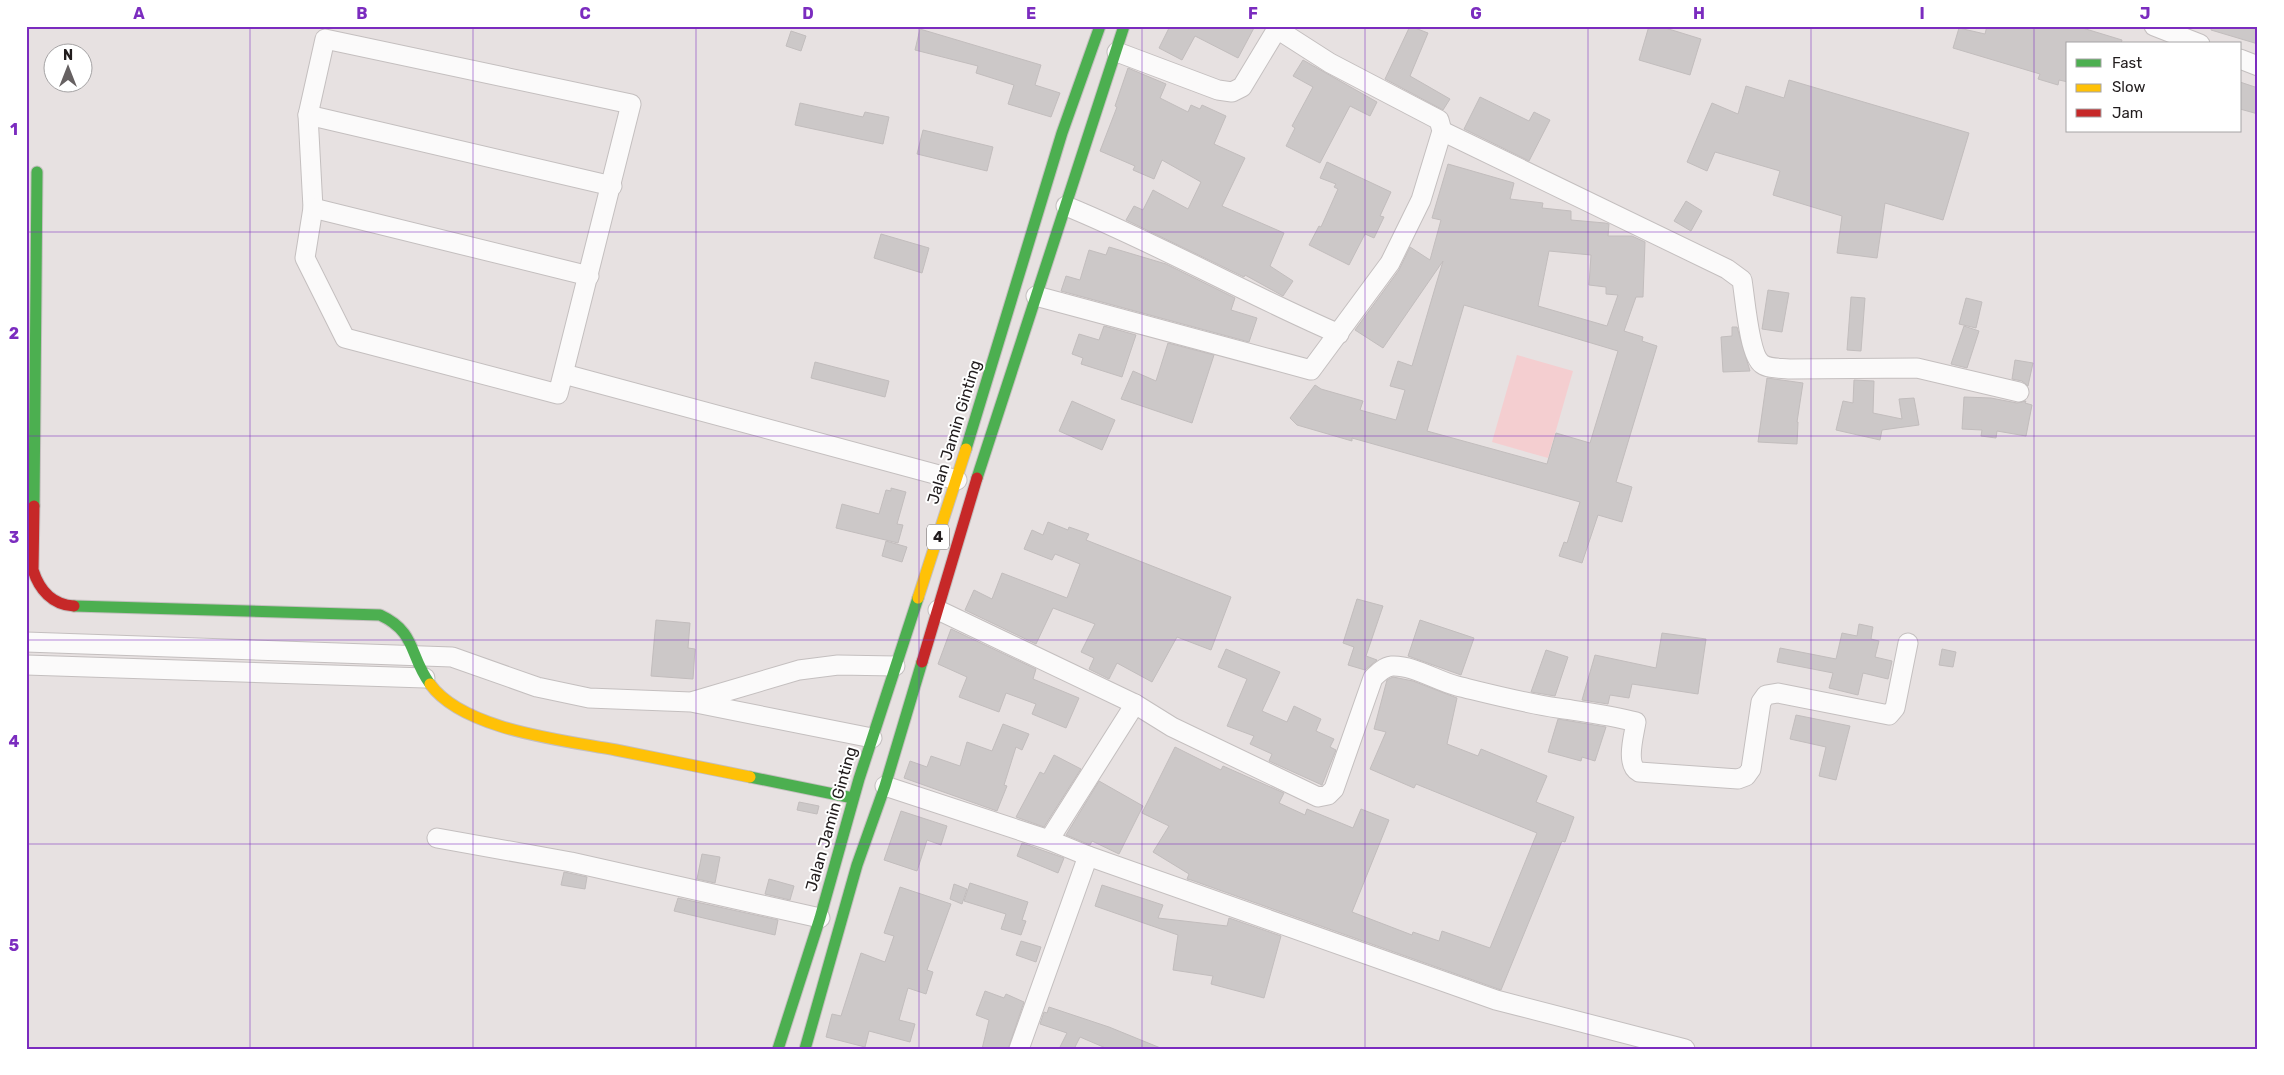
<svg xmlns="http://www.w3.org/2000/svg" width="2284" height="1075" font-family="Rubik,sans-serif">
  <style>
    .green { fill: #f4ced0 }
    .building { fill: #ccc8c8; stroke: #c2bdbd; fill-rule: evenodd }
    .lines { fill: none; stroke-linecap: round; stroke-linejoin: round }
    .street-casing { stroke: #c4bfbf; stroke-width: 21 }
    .fast-casing { stroke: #c4bfbf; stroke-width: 13 }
    .slow-casing { stroke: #c4bfbf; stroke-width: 13 }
    .jam-casing { stroke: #c4bfbf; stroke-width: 13 }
    .street { stroke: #fbfafa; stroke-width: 19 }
    .fast { stroke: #4caf50; stroke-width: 11 }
    .slow { stroke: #ffc107; stroke-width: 11 }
    .jam { stroke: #c62828; stroke-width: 11 }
    .grid { fill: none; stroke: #7b2cbf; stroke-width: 1; stroke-opacity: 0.55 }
    .labels { text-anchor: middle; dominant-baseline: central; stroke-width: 4; stroke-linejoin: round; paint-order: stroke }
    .shield { fill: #fff; stroke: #646061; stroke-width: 1 }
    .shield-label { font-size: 15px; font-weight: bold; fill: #211c1d }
    .street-label { font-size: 16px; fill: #211c1d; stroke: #fff }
    .neatline { fill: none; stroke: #7b2cbf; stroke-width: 2 }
    .grid-label { font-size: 16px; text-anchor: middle; font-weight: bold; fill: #7b2cbf }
  </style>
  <rect width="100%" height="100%" fill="#e7e1e1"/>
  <polygon class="green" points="1517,355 1573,371 1548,458 1492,442"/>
  <g class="building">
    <polygon points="1170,26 1255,26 1238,58 1195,36 1182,60 1159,48"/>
    <polygon points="1410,26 1428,33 1410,76 1450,99 1443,110 1385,79"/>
    <polygon points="1649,26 1659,26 1701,39 1690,75 1639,60"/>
    <polygon points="1987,26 2076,26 2122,40 2121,44 2068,44 2068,82 2059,80 2058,85 2038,79 2040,74 1953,48 1959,28 1985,34"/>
    <polygon points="2211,26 2258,26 2258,44 2211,30"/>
    <polygon points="920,29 1041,65 1035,85 1060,93 1051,117 1008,104 1014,85 976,73 978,66 915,50"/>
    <polygon points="791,31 806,36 801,51 786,46"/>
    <polygon points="1303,60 1377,102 1370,116 1350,106 1320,163 1286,146 1295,128 1292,126 1313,87 1293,76"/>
    <polygon points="1128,68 1166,84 1160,98 1188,112 1191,105 1200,109 1202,105 1226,116 1214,144 1245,158 1222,206 1284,233 1270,266 1293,281 1283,296 1245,275 1244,277 1126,220 1134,206 1143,210 1153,190 1188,209 1201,182 1162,160 1154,179 1133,170 1135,166 1100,151 1117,107 1115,106"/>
    <polygon points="1789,80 1969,133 1943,220 1885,203 1877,258 1837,253 1842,216 1773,195 1780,171 1715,152 1707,171 1687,162 1712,103 1738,114 1746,86 1784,98"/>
    <polygon points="2240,82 2258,88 2258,114 2240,109"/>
    <polygon points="1480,97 1529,121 1534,112 1550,120 1529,161 1464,129"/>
    <polygon points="800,103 863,117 865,112 889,117 883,144 795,125"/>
    <polygon points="923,130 993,147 987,171 917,154"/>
    <polygon points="1327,162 1391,192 1380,216 1384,217 1374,238 1365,234 1349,265 1309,245 1319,226 1321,227 1338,189 1334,187 1336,184 1320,178"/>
    <path d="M1448,164l66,19 -4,16 33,4 -1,5 29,3v9l34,3 4,1 -1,12h24l13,6 -2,55h-7l-12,34 19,6 -1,4 15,5 -41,136 16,5 -10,35 -24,-7 -16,48 -23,-7 5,-14 3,1 13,-41 -228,-64v3l-55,-16 -7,-7 25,-33 6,4 42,12 -3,9 36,10 9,-30 -15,-4 8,-25 14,5 31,-105 -60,87 -28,-18 44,-60 11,-23 20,13 11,-40 -9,-2zM1549,251l42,4 -2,30 17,2v7l12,1 -11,31 -69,-20zM1464,305l154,46 -28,92 -34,-10 -9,31 -120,-33z"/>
    <polygon points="1686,201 1702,211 1691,231 1674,221"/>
    <polygon points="881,234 929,248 922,273 874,258"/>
    <polygon points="1109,247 1166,264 1235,298 1231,310 1257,318 1249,342 1061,291 1066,276 1080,280 1089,250 1106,255"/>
    <polygon points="1768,290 1789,293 1782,332 1762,329"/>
    <polygon points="1851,297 1865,298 1861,351 1847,350"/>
    <polygon points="1966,298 1982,302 1976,328 1959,324"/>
    <polygon points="1104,326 1136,335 1122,377 1081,364 1083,358 1072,354 1079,334 1099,340"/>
    <polygon points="1964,326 1979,331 1967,368 1951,364"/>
    <polygon points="1732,327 1737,327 1750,371 1723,372 1721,337 1732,336"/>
    <polygon points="1168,343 1214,355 1192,423 1121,399 1133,371 1156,381"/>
    <polygon points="2015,360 2033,363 2028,386 2022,381 2012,379"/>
    <polygon points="815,362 889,381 885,397 811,378"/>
    <polygon points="1767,378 1803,383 1797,422 1798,422 1797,444 1758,442"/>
    <polygon points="1854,380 1874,381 1873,413 1902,419 1899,399 1914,398 1919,425 1882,430 1880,440 1836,430 1843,401 1853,403"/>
    <polygon points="1964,397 1991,398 2017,403 2026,401 2025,403 2032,405 2026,436 1997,431 1996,438 1981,436 1982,430 1962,429"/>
    <polygon points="1072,401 1115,420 1102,450 1059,431"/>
    <polygon points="891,488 906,492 897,524 903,525 898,543 836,528 842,504 879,514 886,490 891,491"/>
    <polygon points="1048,522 1068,530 1069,527 1089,534 1086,540 1231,597 1211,650 1177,637 1152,682 1117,663 1109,679 1089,669 1094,658 1081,652 1095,624 1053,608 1036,644 965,610 974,590 992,599 1002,573 1067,598 1080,564 1055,554 1052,560 1024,549 1032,530 1043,535"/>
    <polygon points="886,541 907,547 902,562 882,556"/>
    <polygon points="1357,599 1383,606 1366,656 1377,660 1365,670 1348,665 1354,647 1343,643"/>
    <polygon points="656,620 690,623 688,648 695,649 693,679 651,676"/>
    <polygon points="1420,620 1474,638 1461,675 1408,656"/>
    <polygon points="1859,624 1873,627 1871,639 1879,641 1875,657 1892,661 1888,679 1863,673 1858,695 1829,688 1833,673 1777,662 1780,648 1836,659 1842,633 1857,636"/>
    <polygon points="951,629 1036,669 1033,679 1079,698 1066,728 1032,714 1036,704 1006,693 999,712 959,697 967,677 938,664"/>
    <polygon points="1662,633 1706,639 1698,694 1632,684 1629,698 1610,695 1608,704 1582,700 1595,655 1656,668"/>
    <polygon points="1226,649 1280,672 1262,711 1287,722 1294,706 1321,719 1316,731 1334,739 1330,747 1336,750 1322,785 1269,761 1272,754 1250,744 1254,736 1227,726 1247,679 1218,667"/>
    <polygon points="1942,649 1956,652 1953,667 1939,665"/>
    <polygon points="1546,650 1568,657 1555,696 1531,692"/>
    <polygon points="1393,677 1413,681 1457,698 1447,744 1478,756 1481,749 1547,776 1536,802 1574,817 1565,842 1562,841 1501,990 1191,880 1187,879 1189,874 1153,852 1169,826 1142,813 1175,747 1221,770 1223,766 1284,793 1279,803 1305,815 1307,809 1353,828 1361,809 1389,820 1352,912 1412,935 1413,932 1439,941 1442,931 1490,948 1537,833 1416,784 1414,788 1370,769 1386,732 1374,729 1387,680"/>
    <polygon points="1796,715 1850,726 1836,780 1819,776 1826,747 1790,739"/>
    <polygon points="1558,719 1606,727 1595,761 1582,757 1581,761 1548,752"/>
    <polygon points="1003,724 1029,734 1022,750 1016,747 1004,785 1007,786 997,811 904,778 910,761 927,767 931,756 960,766 967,742 992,751"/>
    <polygon points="1054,755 1081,769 1044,827 1016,817 1040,772 1044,774"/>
    <polygon points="1099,781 1143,806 1119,854 1092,841 1090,845 1066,835"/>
    <polygon points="799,802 819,806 817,814 797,810"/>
    <polygon points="901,811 947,826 941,845 927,840 917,871 884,860"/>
    <polygon points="1022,843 1064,858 1058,873 1017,856"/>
    <polygon points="702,854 720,857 715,883 697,879"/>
    <polygon points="564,872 587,877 585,889 561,885"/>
    <polygon points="769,879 794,886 790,900 765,894"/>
    <polygon points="970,883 1028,902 1022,920 1026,921 1021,935 1001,929 1006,914 964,901"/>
    <polygon points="954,884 967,889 962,904 950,899"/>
    <polygon points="1102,885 1163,905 1158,918 1227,926 1229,918 1281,936 1264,998 1211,984 1213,976 1173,970 1178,935 1095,906"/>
    <polygon points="900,887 951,904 927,970 933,972 926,994 908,988 899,1020 915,1024 910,1042 869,1031 865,1047 826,1037 832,1014 841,1016 861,953 885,962 894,936 884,933"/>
    <polygon points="678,898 778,920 775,935 674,911"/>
    <polygon points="1021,941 1041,947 1036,962 1016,955"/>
    <polygon points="985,991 1004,998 1006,994 1024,1002 1008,1049 982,1049 989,1020 976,1015"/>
    <polygon points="1049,1007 1109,1027 1163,1049 1108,1049 1080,1037 1074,1049 1059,1049 1067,1033 1040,1024 1044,1012 1047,1013"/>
  </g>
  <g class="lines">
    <defs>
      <g id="street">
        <polyline points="2154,26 2200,44"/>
        <polygon points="325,39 631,104 558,394 345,338 305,258 313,208 308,115"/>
        <polyline points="2240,59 2258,66"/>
        <polyline points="308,115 612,186"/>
        <path d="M1442,131l285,138 15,11c3,17 7,75 20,84 7,5 18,4 27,5l128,-1 102,24"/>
        <path d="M1066,206c93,38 180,88 273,128"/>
        <polyline points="313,208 589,276"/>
        <polyline points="1036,296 1311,370 1390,263 1421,200 1442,131 1439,120 1330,63 1277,29 1242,87 1232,92 1218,90 1117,52"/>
        <polyline points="564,374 957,480"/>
        <path d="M938,610l197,94 37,23 146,70 10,-2 6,-6 39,-111c5,-5 11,-11 19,-12 21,-1 45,15 65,20 33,8 67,17 101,22 26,4 52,7 78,14 -2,13 -11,43 3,50l99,7 8,-3 5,-7 10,-67 5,-7 12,-2 111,22 6,-7 13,-65"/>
        <polyline points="26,642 452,657 537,687 589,698 691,702 872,738"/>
        <polyline points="26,665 425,678"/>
        <polyline points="694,701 799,670 838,665 895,666"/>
        <polyline points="885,786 1049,840 1088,856 1496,1000 1685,1049"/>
        <polyline points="437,838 571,862 820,918"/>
        <polyline points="1049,840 1135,704"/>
        <polyline points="1019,1049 1088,856"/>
      </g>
      <g id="fast">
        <polyline points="966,449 1062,133 1100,26"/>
        <polyline points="977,478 1124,26"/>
        <polyline points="34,506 37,172"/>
        <path d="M74,606l306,9c37,17 29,41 50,69"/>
        <polyline points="750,777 853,798"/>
        <polyline points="778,1049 820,918 859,779 918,598"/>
        <polyline points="805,1049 857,865 885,786 922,662"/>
      </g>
      <g id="slow">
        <polyline points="918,598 966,449"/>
        <path d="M430,684c33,46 133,56 186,66 45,9 89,18 134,27"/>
      </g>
      <g id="jam">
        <path d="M34,506l-1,64c6,19 19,35 41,36"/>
        <polyline points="922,662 977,478"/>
      </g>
    </defs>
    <use href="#street" class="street-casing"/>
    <use href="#fast" class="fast-casing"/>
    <use href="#slow" class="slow-casing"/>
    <use href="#jam" class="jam-casing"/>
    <use href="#street" class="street"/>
    <use href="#fast" class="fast"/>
    <use href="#slow" class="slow"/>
    <use href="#jam" class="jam"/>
  </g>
  <path class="grid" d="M250,26v1023M473,26v1023M696,26v1023M919,26v1023M1142,26v1023M1365,26v1023M1588,26v1023M1811,26v1023M2034,26v1023M26,232h2232M26,436h2232M26,640h2232M26,844h2232"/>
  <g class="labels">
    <rect class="shield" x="927" y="524.5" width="22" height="25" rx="4"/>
    <g class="shield-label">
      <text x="938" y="537">4</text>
    </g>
    <g class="street-label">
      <text transform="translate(954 432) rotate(-73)">Jalan Jamin Ginting</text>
      <text transform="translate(831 819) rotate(-74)">Jalan Jamin Ginting</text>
    </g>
  </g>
  <rect width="2284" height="1075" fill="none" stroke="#ffffff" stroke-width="55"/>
  <rect x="2066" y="42" width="175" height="90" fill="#ffffff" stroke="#a6a4a5"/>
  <rect x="2076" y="59" width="25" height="8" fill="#4caf50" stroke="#a6a4a5"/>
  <text x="2112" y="68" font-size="15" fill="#211c1d">Fast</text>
  <rect x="2076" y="84" width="25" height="8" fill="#ffc107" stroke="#a6a4a5"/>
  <text x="2112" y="92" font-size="15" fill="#211c1d">Slow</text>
  <rect x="2076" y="109" width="25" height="8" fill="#c62828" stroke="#a6a4a5"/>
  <text x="2112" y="118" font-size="15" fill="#211c1d">Jam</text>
  <g transform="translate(68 68)"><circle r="24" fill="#ffffff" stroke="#a6a4a5"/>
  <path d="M0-4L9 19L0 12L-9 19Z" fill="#666162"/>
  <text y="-8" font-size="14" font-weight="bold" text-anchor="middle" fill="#211c1d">N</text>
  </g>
  <rect x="28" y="28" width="2228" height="1020" class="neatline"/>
  <g class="grid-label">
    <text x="139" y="19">A</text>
    <text x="362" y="19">B</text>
    <text x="585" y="19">C</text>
    <text x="808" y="19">D</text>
    <text x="1031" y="19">E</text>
    <text x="1253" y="19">F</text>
    <text x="1476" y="19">G</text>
    <text x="1699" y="19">H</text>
    <text x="1922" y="19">I</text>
    <text x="2145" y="19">J</text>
    <text x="14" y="135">1</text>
    <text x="14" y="339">2</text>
    <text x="14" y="543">3</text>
    <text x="14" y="747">4</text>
    <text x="14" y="951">5</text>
  </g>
</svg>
